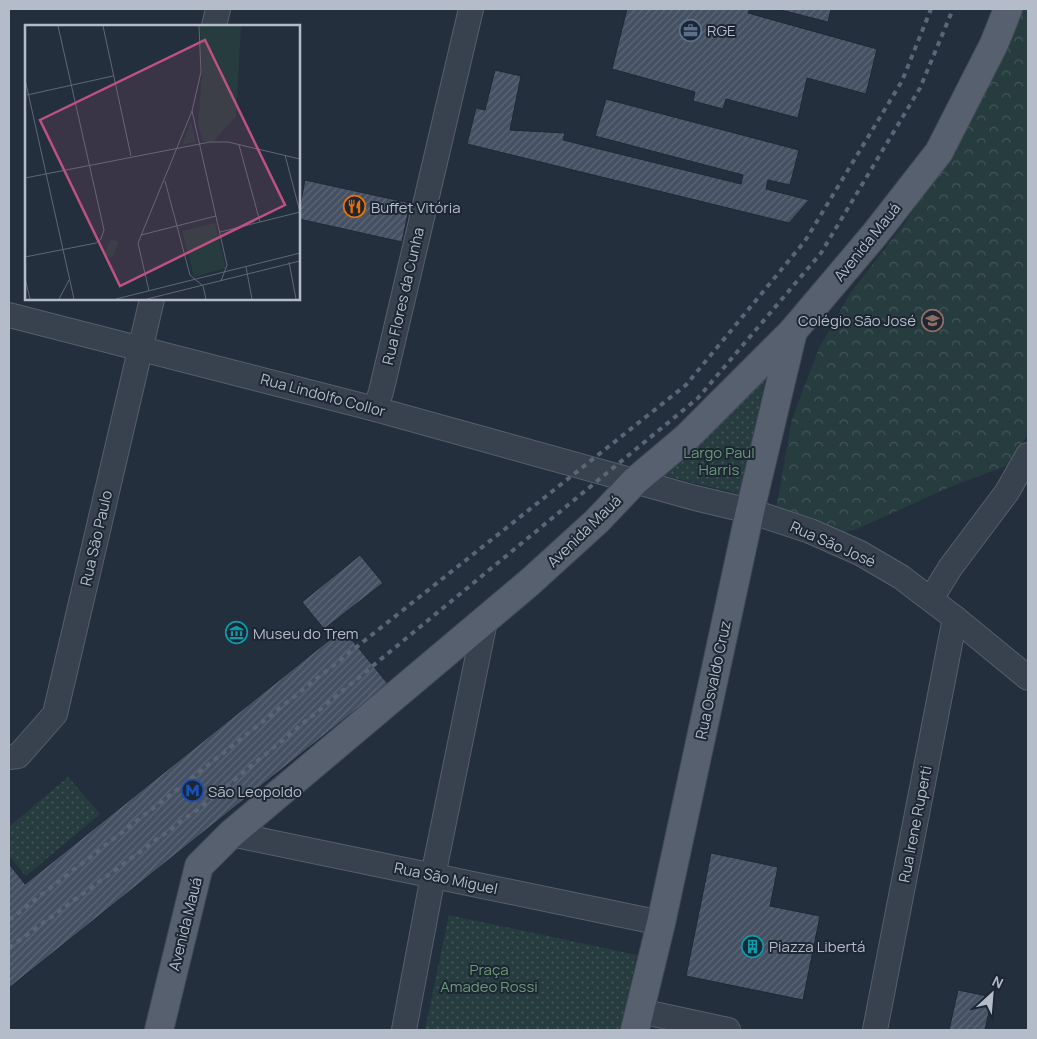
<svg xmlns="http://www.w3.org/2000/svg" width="1037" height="1039" font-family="Manrope,sans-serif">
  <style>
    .forest { fill: url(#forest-crowns) }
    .park { fill: url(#park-dots) }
    .building { fill: url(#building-hatch); stroke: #1f2835 }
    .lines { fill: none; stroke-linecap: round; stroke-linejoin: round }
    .minor-casing { stroke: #565f6c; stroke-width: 26 }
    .major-casing { stroke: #414a57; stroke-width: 30 }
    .minor { stroke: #38414e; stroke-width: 24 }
    .major { stroke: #56606e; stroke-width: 28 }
    .rail { stroke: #5a6575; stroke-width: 4; stroke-dasharray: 5 5; stroke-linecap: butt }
    .labels { text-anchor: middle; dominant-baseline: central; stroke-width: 4; stroke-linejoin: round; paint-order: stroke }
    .poi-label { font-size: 15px; fill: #b4bcc9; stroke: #1d2633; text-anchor: start }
    .street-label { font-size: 15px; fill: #b4bcc9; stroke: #1d2633 }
    .park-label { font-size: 15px; fill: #6b9a76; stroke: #1d2633 }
    .inset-road { fill: none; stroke: #5e6776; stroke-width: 1 }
    .view { fill: #bd5182; fill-opacity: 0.15; stroke: #bd5182; stroke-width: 2.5 }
    .inset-edge { fill: none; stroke: #b4bcc9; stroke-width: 2.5 }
  </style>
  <defs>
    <pattern id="forest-crowns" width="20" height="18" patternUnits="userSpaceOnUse" patternTransform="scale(1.25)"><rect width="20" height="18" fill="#263c3f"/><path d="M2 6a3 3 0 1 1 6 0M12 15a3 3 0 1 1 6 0" fill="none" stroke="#435659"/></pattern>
    <pattern id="park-dots" width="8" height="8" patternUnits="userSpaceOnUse" patternTransform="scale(1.25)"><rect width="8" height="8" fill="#263c3f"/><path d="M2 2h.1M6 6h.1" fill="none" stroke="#435659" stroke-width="1.8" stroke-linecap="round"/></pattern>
    <pattern id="building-hatch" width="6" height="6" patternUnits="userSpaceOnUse" patternTransform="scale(1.25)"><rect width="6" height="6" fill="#455162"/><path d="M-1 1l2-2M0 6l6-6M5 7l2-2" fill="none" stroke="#5d6877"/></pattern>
  </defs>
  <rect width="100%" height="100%" fill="#242f3e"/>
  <polygon class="forest" points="1013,9 1028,9 1028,434 1011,464 950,487 857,529 828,537 776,510 792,419 819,348 851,292 905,223 944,162"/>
  <g class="park">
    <polygon points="765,380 740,494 662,475"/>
    <polygon points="68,777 100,814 26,876 9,856 9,827"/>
    <polygon points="449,915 637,955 620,1030 425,1030"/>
  </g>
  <g class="building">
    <polygon points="627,9 750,9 748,13 877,49 866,94 807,78 798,118 726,99 723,109 693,101 695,92 612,69"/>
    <polygon points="777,9 831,9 828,22"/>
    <polygon points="495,70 521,76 510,130 565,133 563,140 741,184 743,175 595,136 606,99 799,150 790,185 768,180 766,189 809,200 789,223 467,144 476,108 485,110"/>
    <polygon points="305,180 410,203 402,242 299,219 299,211"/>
    <polygon points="360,555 383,583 324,629 302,602"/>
    <polygon points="343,629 388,684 9,988 9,864 25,884"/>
    <polygon points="711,853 778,867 770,906 820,916 803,1000 686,976"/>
    <polygon points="958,990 992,997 985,1030 949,1030"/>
  </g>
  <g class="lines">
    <defs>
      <g id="minor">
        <polyline points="214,26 218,9"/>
        <polyline points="9,315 375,409 695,498 750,511 810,531 860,553 901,577 955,618 1028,678"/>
        <polyline points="375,409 381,392 471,9"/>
        <polyline points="931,599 950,568 1007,492 1028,455"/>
        <polyline points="9,757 18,756 55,714 152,299"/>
        <polyline points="231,834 661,923"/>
        <polyline points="640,1011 728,1030"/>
        <polyline points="404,1030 433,876 485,621"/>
        <polyline points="875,1030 955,618"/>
      </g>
      <g id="major">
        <polyline points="159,1030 199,866 231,834 530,582 597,521 635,481 686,438 793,331 875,234 939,152 994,44 1008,9"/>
        <polyline points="635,1030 661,923 750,511 793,331"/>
      </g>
    </defs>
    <use href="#minor" class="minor-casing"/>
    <use href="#major" class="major-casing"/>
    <use href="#minor" class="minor"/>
    <use href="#major" class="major"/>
    <g class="rail">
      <polyline points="9,920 183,785 686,385 805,241 902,81 931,9"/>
      <polyline points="9,948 205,804 698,398 821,253 920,88 953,9"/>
    </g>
  </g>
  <defs>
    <symbol id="office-ring" viewBox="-11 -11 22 22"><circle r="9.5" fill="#1d2633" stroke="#5c6f8a" stroke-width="1.5"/><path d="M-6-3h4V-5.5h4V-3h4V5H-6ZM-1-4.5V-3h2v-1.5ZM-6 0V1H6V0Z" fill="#5c6f8a"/></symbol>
    <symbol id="restaurant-ring" viewBox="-11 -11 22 22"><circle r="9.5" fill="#1d2633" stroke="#e8710a" stroke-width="1.5"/><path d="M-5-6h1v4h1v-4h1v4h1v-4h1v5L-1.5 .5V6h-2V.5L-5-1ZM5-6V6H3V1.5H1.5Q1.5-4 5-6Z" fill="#e8710a"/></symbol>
    <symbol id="school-ring" viewBox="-11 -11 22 22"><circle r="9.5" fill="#1d2633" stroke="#8d6e63" stroke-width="1.5"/><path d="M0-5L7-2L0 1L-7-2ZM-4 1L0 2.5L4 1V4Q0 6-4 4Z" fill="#8d6e63"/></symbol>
    <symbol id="museum-ring" viewBox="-11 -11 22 22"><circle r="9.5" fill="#1d2633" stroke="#0f9aa8" stroke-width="1.5"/><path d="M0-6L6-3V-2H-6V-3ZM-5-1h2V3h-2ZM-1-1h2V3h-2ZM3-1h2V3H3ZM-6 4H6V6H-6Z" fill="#0f9aa8"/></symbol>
    <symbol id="metro-ring" viewBox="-11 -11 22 22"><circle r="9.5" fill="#1d2633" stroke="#1a4fb4" stroke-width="1.5"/><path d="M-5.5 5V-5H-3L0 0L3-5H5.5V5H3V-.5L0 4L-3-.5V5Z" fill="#1a4fb4"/></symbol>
    <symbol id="building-ring" viewBox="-11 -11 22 22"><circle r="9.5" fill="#1d2633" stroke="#0f9aa8" stroke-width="1.5"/><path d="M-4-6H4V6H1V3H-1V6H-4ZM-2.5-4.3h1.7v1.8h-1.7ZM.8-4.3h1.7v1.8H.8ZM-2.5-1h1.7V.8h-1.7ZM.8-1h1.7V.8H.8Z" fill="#0f9aa8"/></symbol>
  </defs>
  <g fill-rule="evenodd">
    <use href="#office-ring" x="678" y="18" width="25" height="25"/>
    <use href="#restaurant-ring" x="342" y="194" width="25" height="25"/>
    <use href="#school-ring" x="920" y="308" width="25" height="25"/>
    <use href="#museum-ring" x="224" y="620" width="25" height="25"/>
    <use href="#metro-ring" x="180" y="778" width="25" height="25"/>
    <use href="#building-ring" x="740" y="934" width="25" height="25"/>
  </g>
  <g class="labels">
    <g class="poi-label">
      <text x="707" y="30">RGE</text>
      <text x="371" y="207">Buffet Vitória</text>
      <text x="916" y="320" text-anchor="end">Colégio São José</text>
      <text x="253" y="633">Museu do Trem</text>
      <text x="208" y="791">São Leopoldo</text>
      <text x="769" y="946">Piazza Libertá</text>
    </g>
    <g class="street-label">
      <text transform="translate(867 242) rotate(-51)">Avenida Mauá</text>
      <text transform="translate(403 296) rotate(-77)">Rua Flores da Cunha</text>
      <text transform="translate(323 395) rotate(15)">Rua Lindolfo Collor</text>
      <text transform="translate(584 531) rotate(-44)">Avenida Mauá</text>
      <text transform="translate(96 538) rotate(-77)">Rua São Paulo</text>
      <text transform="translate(833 544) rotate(24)">Rua São José</text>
      <text transform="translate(713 680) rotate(-78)">Rua Osvaldo Cruz</text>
      <text transform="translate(915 824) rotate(-79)">Rua Irene Ruperti</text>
      <text transform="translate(446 878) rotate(12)">Rua São Miguel</text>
      <text transform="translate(185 924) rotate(-76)">Avenida Mauá</text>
    </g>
    <g class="park-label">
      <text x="719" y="452">Largo Paul<tspan x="719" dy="17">Harris</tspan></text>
      <text x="489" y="969">Praça<tspan x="489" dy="17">Amadeo Rossi</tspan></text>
    </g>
  </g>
  <g transform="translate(25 25)">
    <rect width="275" height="275" fill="#242f3e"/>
    <path d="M175,1h41l-5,90 -23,26 -10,-1 -5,-15 4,-53z" fill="#263c3f"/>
    <path d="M166,96l5,21 -14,3zM190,198l11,45 -32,9 -12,-46zM86,214l8,3 -7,16 -8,-4z" fill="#263c3f"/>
    <path class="inset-road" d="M78,1l28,130M0,54l49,220M2,70l86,-19M167,86l35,154 -6,16M214,120l21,77M260,130l15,57M0,153l185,-36h18l72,17M140,156l25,94 13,11 3,13M195,207l80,-20M116,210l75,-19M0,232l71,-14 5,-4 3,-9 -46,-204M264,237l7,37M221,242l6,32M0,253l5,21M124,266l-11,-48 54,-132 9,-39 -2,-46M34,274l10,-19M91,274l184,-46M122,274l153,-38"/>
    <path class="view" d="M180,15l80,165 -165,81 -80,-166z"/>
    <rect width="275" height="275" class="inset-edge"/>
  </g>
  <rect width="1037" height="1039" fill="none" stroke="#b4bcc9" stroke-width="20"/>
  <g transform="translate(992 994) rotate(26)" stroke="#1d2633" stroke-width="4" paint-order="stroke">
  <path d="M0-4L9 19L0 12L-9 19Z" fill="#b4bcc9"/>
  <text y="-8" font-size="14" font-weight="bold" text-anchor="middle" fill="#b4bcc9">N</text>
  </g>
</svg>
